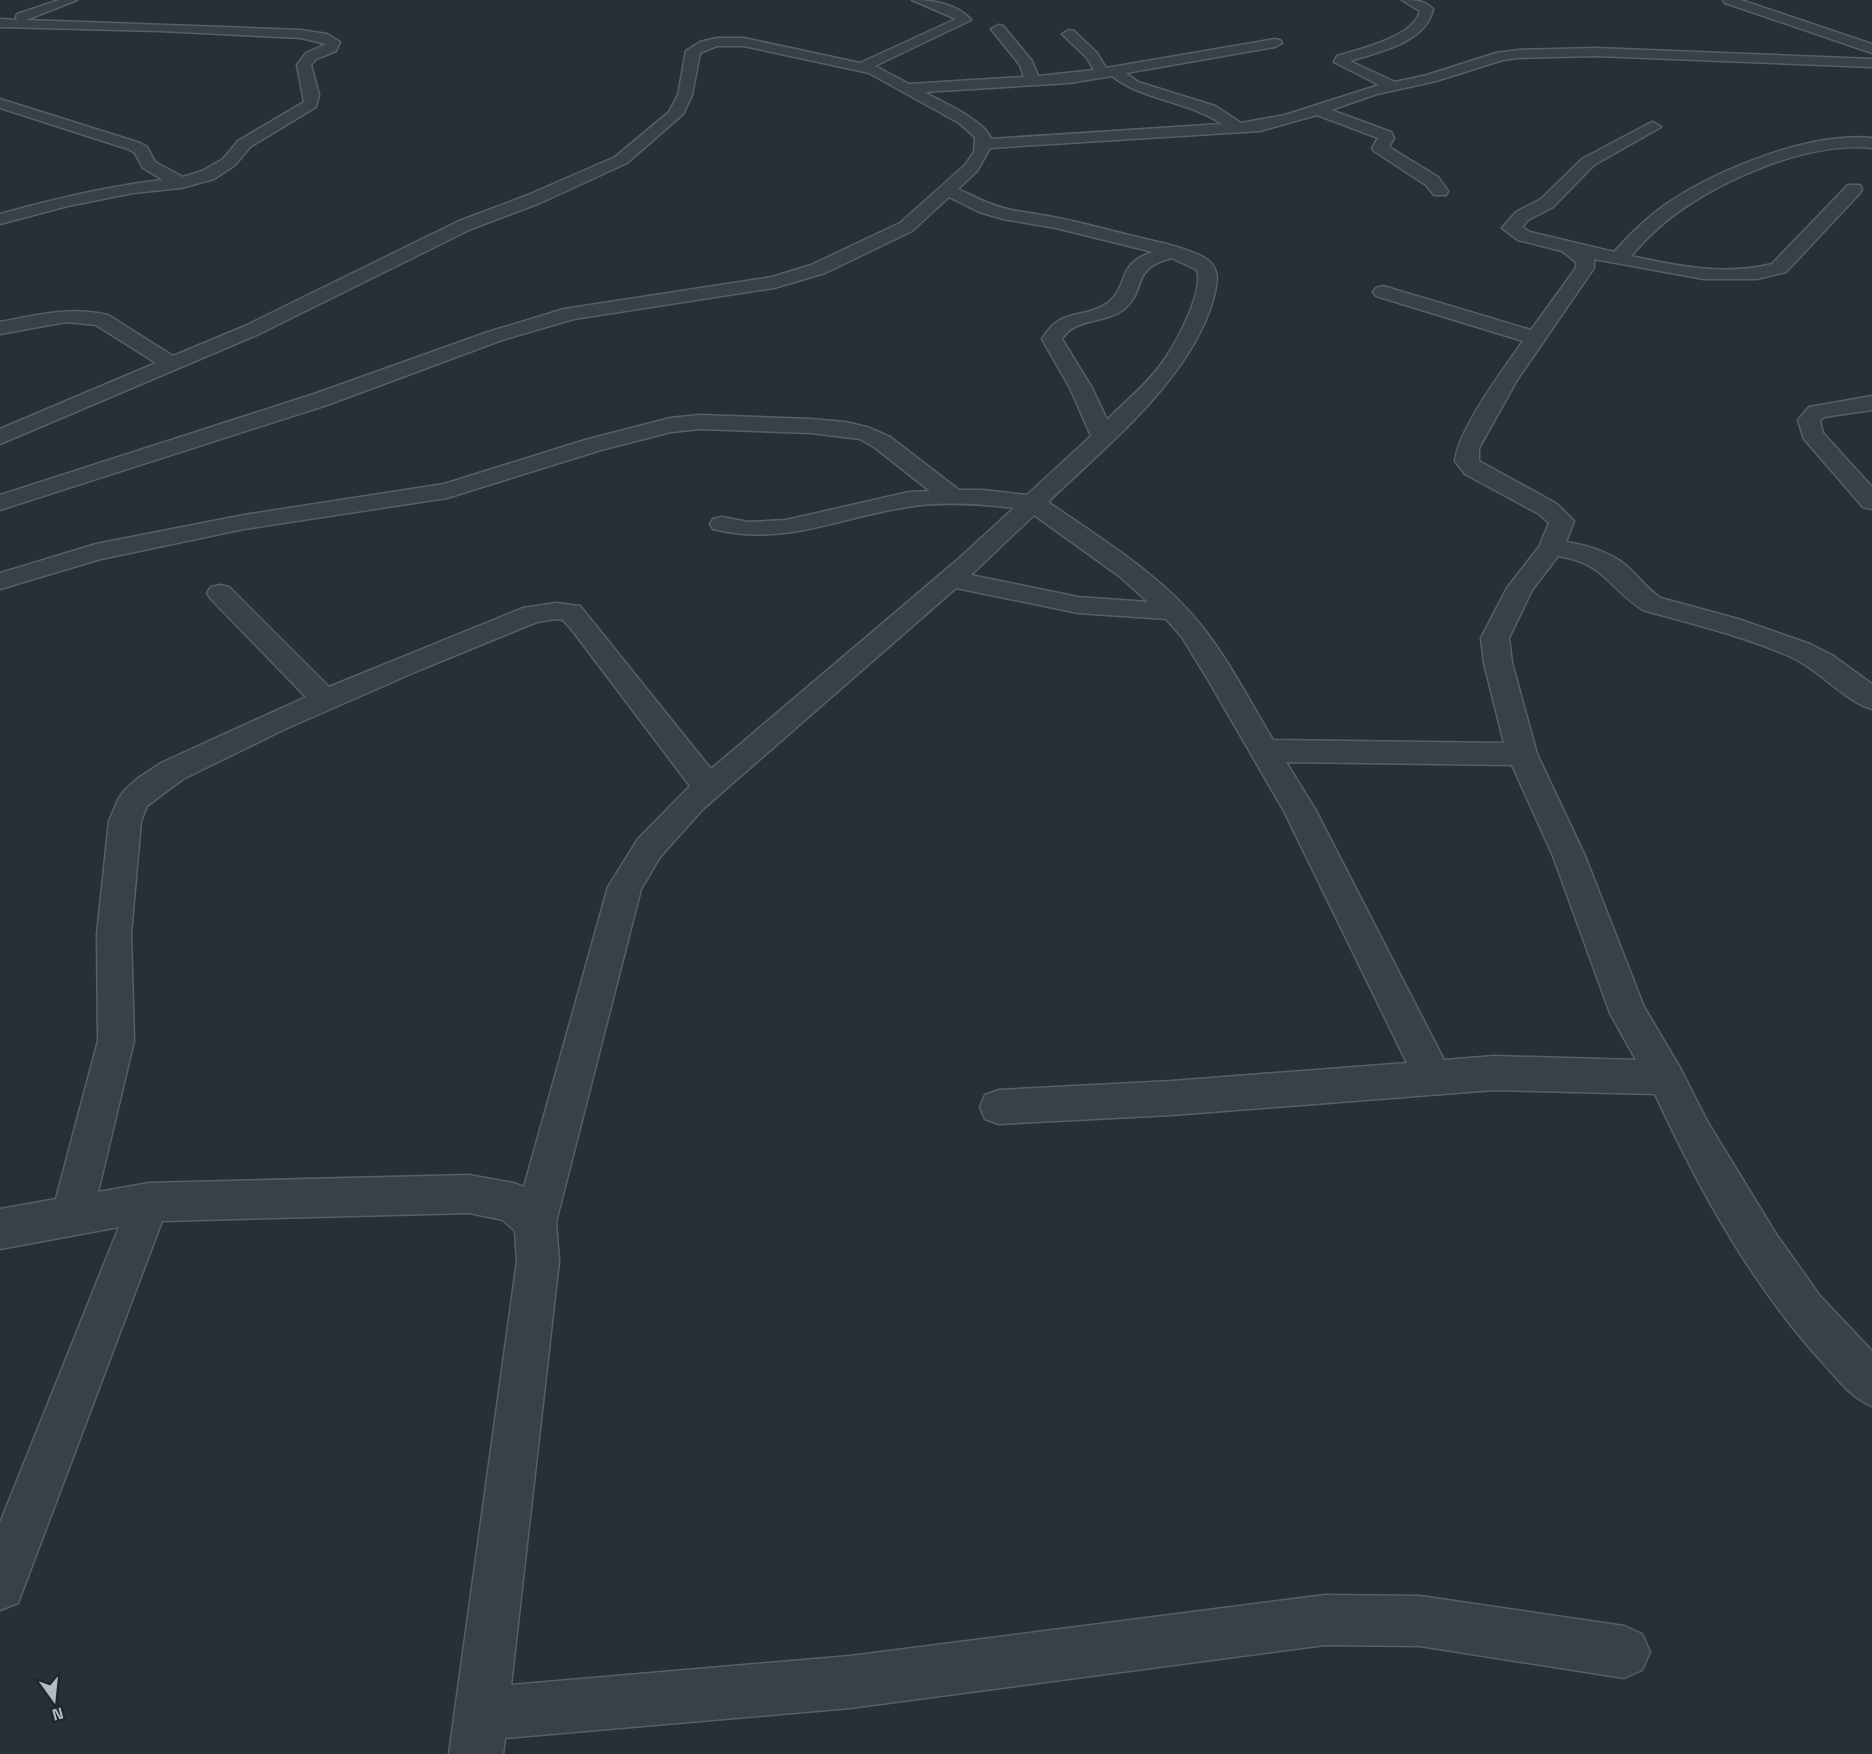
<svg xmlns="http://www.w3.org/2000/svg" width="1872" height="1754" font-family="'Space Grotesk',sans-serif">
  <style>
    .lines { fill: none; stroke-linecap: round; stroke-linejoin: round }
    .minor-casing { stroke: #565f66; stroke-width: 3 }
    .minor { fill: #384148; fill-rule: evenodd }
  </style>
  <rect width="100%" height="100%" fill="#253037"/>
  <g class="lines">
    <defs>
      <g id="minor">
        <path d="M59,0h18l-51,20 275,10 26,4 13,8 -4,9 -20,8 -5,6 8,30 -3,12 -66,40 -15,18 -21,14 -33,9 -48,5 -65,13 -68,18v-10c54,-15 108,-28 163,-34l-20,-12 -8,-15 -7,-4 -128,-41v-9l140,44 7,4 8,15 28,15 19,-6 21,-12 15,-18 66,-39 -7,-37 9,-12 20,-9 -25,-6 -141,-7 -160,-4v-8l17,1 -1,-3 1,-3z"/>
        <path d="M912,0c20,0 46,4 59,20l-96,46 34,18 115,-7 -4,-12 -29,-36 7,-4 5,1 29,35 6,15 56,-6 -7,-12 -25,-24 7,-4 5,1 23,22 9,15 169,-29 5,1 2,3 -7,4 -149,26 12,9 77,24 26,17 44,-8 94,-30 -45,-23 3,-6c23,-7 77,-19 83,-45l-18,-11c12,0 22,0 31,9 -7,34 -55,43 -83,52l45,21 32,-7 69,-22 22,-3 78,-2 276,11v8l-276,-11 -78,2 -15,2 -67,21 -59,13 -46,16 60,22 3,6 -5,9 49,30 10,14 -2,4h-12l-8,-10 -52,-34 -2,-3 6,-10 -61,-23 -57,16 -270,17 -13,23 -19,18c11,5 22,11 33,15 20,8 42,9 62,13 27,5 54,13 80,19 23,6 49,10 70,21 17,9 15,23 11,39 -21,81 -107,149 -166,206 53,37 112,72 152,122 29,36 50,78 73,116l231,3 -20,-80 -3,-25 26,-50 32,-41 10,-24 -10,-9 -74,-40 -10,-13c3,-31 49,-93 68,-120l-147,-45 -3,-4 3,-4 7,-2 148,44 45,-62v-6l-14,-11 -44,-11 -16,-12 14,-16 25,-13 41,-40 66,-35 5,-2 8,5 -67,38 -41,42 -25,13 -6,7 8,5 84,20c16,-17 31,-33 51,-47 51,-35 144,-73 207,-67v10c-62,-7 -148,30 -198,67 -16,12 -30,26 -43,41 45,10 95,20 141,8l76,-79h12l2,4 -2,4 -74,79 -29,7h-53l-110,-20v9l-77,112 -38,68v13l78,43 17,17 -8,21c20,3 40,9 57,21 14,11 23,26 38,35l77,21 72,25 22,11 40,29v25c-28,-8 -52,-39 -81,-52 -47,-21 -99,-33 -148,-47 -35,-22 -38,-47 -85,-54l-26,34 -23,48 3,25 25,91 48,102 59,151 35,59 28,55 69,113 44,62 52,55v55c-22,-9 -34,-27 -50,-44 -71,-78 -123,-173 -167,-268l-161,-4 -322,25 -173,9 -14,-5 -5,-12 5,-12 14,-5 173,-9 235,-18 -123,-252 -74,-128 -28,-46 -16,-18 -88,-6 -122,-25 -253,221 -43,48 -19,32 -85,333 3,39 -48,424 339,-29 475,-61 95,1 204,30 18,8 8,18 -8,18 -18,8 -204,-32 -95,-1 -475,63 -345,30 -2,16h-54l68,-493 -2,-30 -12,-11 -34,-7 -307,8 -144,382 -18,7v-87l119,-296 -119,22v-40l56,-10 42,-158 -1,-107 12,-113 9,-21 5,-8 14,-13 24,-16 145,-66 -95,-98 -4,-6 4,-6 9,-2 9,2 100,100 194,-79 33,-5 24,3 131,163 245,-208 58,-53c-34,-4 -72,-7 -106,-1 -70,10 -122,40 -195,22l-3,-5 3,-5 9,-2 26,5 38,-2 123,-28 21,-1 -56,-44 -14,-8 -49,-6 -111,-4 -29,3 -70,18 -154,48 -203,31 -143,30 -101,30v-16l96,-29 148,-29 200,-31 141,-44 85,-22 30,-3 111,4 34,3 22,5 23,10 69,53h24l44,5 64,-59 -21,-48 -28,-49c21,-34 41,-18 67,-37 20,-16 7,-39 44,-50l-97,-24 -53,-9 -24,-7 -30,-15 -37,34 -87,42 -51,15 -200,31 -72,21 -172,64 -330,106v-15l314,-101 174,-62 76,-23 208,-32 39,-12 89,-42 65,-58 9,-13 1,-15 -16,-14 -90,-50 -125,-27h-27l-17,7 -8,42 -9,19 -56,49 -87,40 -69,26 -212,105 -259,110v-15l156,-66 -60,-38 -30,-3 -66,12v-12c36,-7 72,-16 108,-7l65,41 72,-30 214,-105 69,-26 87,-38 54,-45 9,-17 8,-44 14,-9 17,-4h27l116,25 96,-44zM1112,76c32,25 76,25 110,48l-231,15c-5,-18 -51,-38 -67,-47l145,-9zM1172,258l25,12c7,22 -21,74 -35,93 -15,21 -37,39 -55,57l-15,-32 -30,-49c13,-22 44,-15 62,-30 24,-20 5,-40 48,-51zM1034,515l85,61 29,26 -70,-5 -107,-22zM556,619l7,1 9,10 118,156 -52,53 -30,48 -84,300 -11,-4 -44,-8 -320,8 -51,9 36,-151 -3,-107 10,-113 6,-15 36,-27 100,-49 139,-61 115,-47zM1286,762l226,3 41,91 57,157 26,47 -142,-4 -50,4 -129,-251z"/>
        <polygon points="1723,0 1741,0 1872,44 1872,53 1725,3"/>
        <polygon points="1872,396 1872,410 1824,417 1820,421 1823,433 1872,487 1872,509 1863,507 1804,439 1798,420 1809,407"/>
      </g>
    </defs>
    <use href="#minor" class="minor-casing"/>
    <use href="#minor" class="minor"/>
  </g>
  <g transform="translate(54 1700) rotate(165)" stroke="#1d262c" stroke-width="4.5" paint-order="stroke">
  <path d="M0-4.5L10 22L0 15L-10 22Z" fill="#b3bcc4"/>
  <text y="-9" font-size="16" font-weight="bold" text-anchor="middle" fill="#b3bcc4">N</text>
  </g>
</svg>
